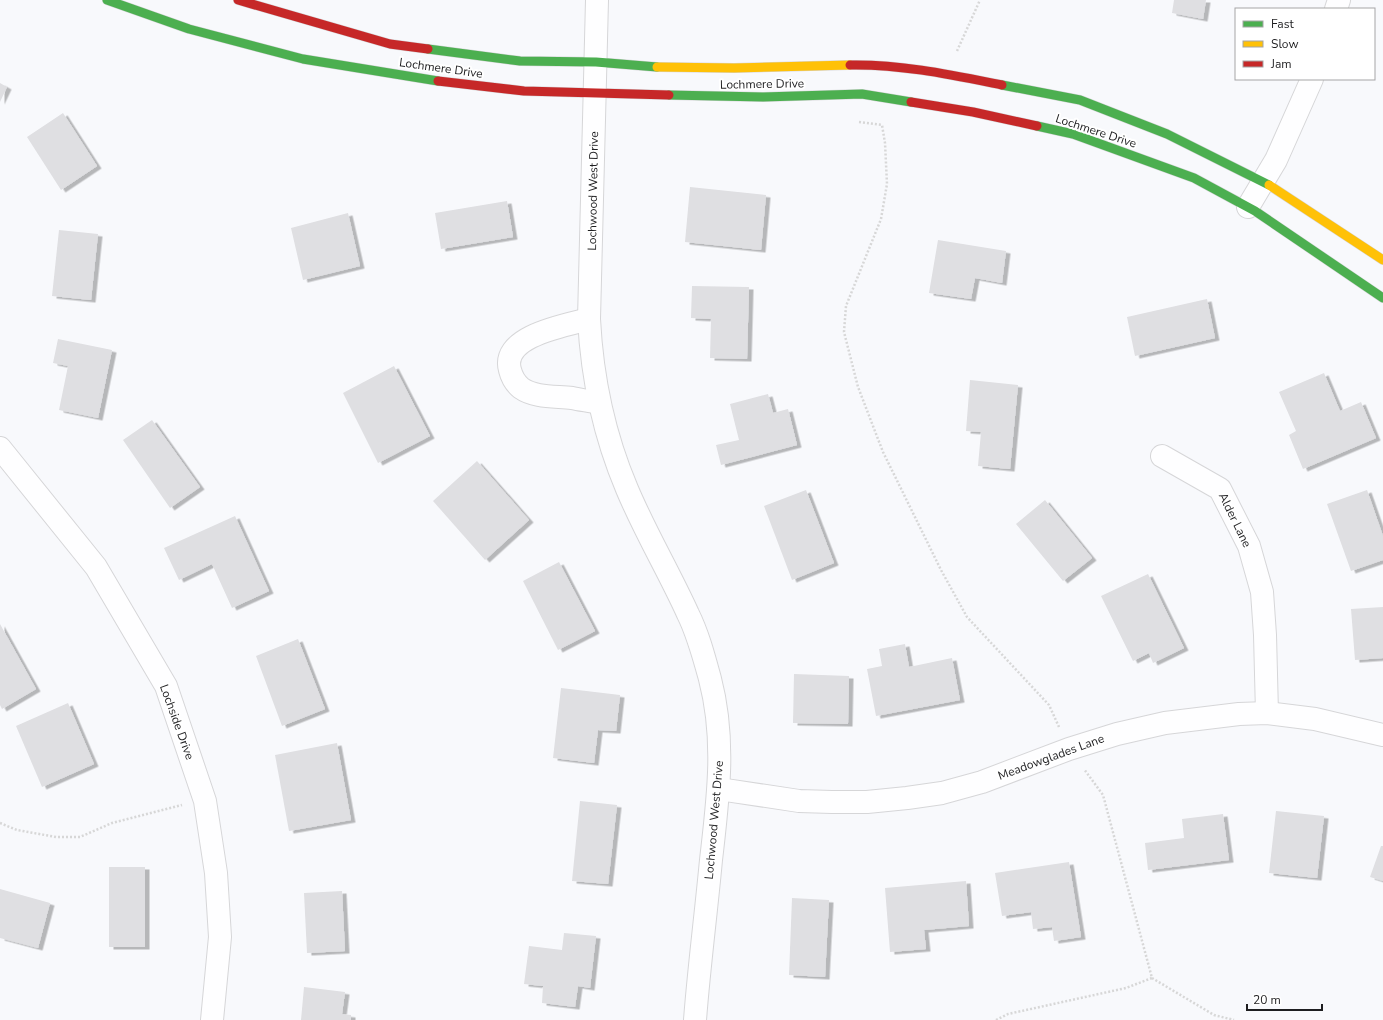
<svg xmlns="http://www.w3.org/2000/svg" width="1383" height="1020" font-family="'Nunito Sans',sans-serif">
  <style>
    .building { fill: #dfdfe2; filter: url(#shadow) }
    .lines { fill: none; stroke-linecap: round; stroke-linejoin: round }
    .street-casing { stroke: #d6d6d8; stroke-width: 24 }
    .fast-casing { stroke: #d6d6d8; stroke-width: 10 }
    .slow-casing { stroke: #d6d6d8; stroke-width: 10 }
    .jam-casing { stroke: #d6d6d8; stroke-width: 10 }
    .path { stroke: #d7d7d7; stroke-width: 2.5; stroke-dasharray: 2 2; stroke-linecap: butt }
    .street { stroke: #fefeff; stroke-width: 22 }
    .fast { stroke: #4caf50; stroke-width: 9 }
    .slow { stroke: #ffc107; stroke-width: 9 }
    .jam { stroke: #c62828; stroke-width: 9 }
    .labels { text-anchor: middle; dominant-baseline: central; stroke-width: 4; stroke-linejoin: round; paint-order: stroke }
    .street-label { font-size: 12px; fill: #1e1e20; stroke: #fff }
  </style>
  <defs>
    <filter id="shadow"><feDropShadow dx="4.5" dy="2.5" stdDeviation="0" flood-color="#0004"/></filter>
  </defs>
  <rect width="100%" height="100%" fill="#f8f9fc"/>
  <g class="building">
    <polygon points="1174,0 1206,0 1203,19 1172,13"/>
    <polygon points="0,83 7,87 0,102"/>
    <polygon points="63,113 97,166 61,190 27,137"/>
    <polygon points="690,187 766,195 761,250 685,242"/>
    <polygon points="507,201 513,237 441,249 435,213"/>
    <polygon points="348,213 360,266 303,280 291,228"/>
    <polygon points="59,230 98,234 91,300 52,296"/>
    <polygon points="938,240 1006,251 1002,283 975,278 971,299 929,293"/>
    <polygon points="692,286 749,287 747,359 710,358 711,319 691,318"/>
    <polygon points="1207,299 1215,338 1135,356 1127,317"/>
    <polygon points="58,339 112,350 98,418 59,410 68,366 53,363"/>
    <polygon points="394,366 430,436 378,463 343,393"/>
    <polygon points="1324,373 1340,411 1361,402 1376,438 1303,469 1289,435 1296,431 1279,392"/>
    <polygon points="970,380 1018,385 1010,469 978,466 981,432 966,431"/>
    <polygon points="768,394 773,413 788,409 797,445 721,465 716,445 739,440 730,404"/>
    <polygon points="152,420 200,487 170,508 123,440"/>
    <polygon points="477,461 529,520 485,560 433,501"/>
    <polygon points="806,490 834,563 792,580 764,506"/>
    <polygon points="1367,490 1383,536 1383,560 1351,571 1327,504"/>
    <polygon points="1045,500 1092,558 1063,581 1016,524"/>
    <polygon points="235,516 269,591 232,608 212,564 179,580 164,548"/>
    <polygon points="559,562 595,631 558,650 523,581"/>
    <polygon points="1148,574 1184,648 1153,663 1149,653 1133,661 1101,596"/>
    <polygon points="1383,607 1383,658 1355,660 1351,609"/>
    <polygon points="0,624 36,689 2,709 0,705"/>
    <polygon points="298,639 325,709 282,726 256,656"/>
    <polygon points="905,644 909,667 952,658 960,700 876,716 867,669 882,666 879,649"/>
    <polygon points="794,674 849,676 848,724 793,723"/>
    <polygon points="561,688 620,695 616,731 598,730 594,763 553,758"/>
    <polygon points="68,703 94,764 42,787 16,726"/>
    <polygon points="337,743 351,820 289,831 275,755"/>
    <polygon points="580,801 617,805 608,884 572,881"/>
    <polygon points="1276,811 1324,816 1317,878 1269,873"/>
    <polygon points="1223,814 1229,860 1148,870 1145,843 1184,838 1182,819"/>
    <polygon points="1381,846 1383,846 1383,881 1370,877"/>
    <polygon points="1069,862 1081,937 1054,941 1052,927 1033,929 1031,912 1002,916 995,873"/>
    <rect x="109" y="867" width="36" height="80"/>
    <polygon points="966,881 969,926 924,930 926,949 890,952 885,888"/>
    <polygon points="0,889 50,903 38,948 0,938"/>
    <polygon points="342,891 345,951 307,953 304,893"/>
    <polygon points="792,898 829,900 825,977 789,975"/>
    <polygon points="564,933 596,936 590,988 578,986 575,1007 542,1003 543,986 524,984 529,946 562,950"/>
    <polygon points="304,987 345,992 342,1014 351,1015 351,1020 301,1020"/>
  </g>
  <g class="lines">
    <defs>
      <g id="street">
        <path d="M597,0l-8,319c3,58 15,116 38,170 18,43 42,83 61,125 10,20 16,43 22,65 16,61 8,120 1,181 -5,54 -12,107 -16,160"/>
        <polyline points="1336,9 1339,0"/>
        <polyline points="1248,207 1276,160 1312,79"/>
        <path d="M589,319c-22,6 -89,17 -79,51 2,8 5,13 11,18 14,10 35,8 51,10 9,2 18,3 27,5"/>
        <polyline points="0,448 96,567 166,686 205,801 216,873 220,937 212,1020"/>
        <polyline points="1162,456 1220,489 1249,546 1262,592 1265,635 1267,713"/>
        <polyline points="719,789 799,801 832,802 867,802 907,798 942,793 982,782 1069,749 1117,734 1165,723 1239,714 1267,713 1315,719 1383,735"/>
      </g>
      <g id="fast">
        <polyline points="107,0 189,29 303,59 438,81"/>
        <polyline points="428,49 520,61 596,62 657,67"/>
        <polyline points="1002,85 1080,100 1167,134 1269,185"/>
        <polyline points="669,95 763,97 862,94 911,102"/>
        <polyline points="1037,126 1073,134 1194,178 1255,211 1383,298"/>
      </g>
      <g id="slow">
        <polyline points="657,67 734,68 850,65"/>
        <polyline points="1269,185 1383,260"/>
      </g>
      <g id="jam">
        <polyline points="238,0 390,44 428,49"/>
        <path d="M850,65c51,-1 102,10 152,20"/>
        <polyline points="438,81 524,91 669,95"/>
        <polyline points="911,102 973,112 1037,126"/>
      </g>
    </defs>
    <use href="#street" class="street-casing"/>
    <use href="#fast" class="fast-casing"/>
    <use href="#slow" class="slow-casing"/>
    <use href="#jam" class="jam-casing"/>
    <g class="path">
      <polyline points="957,51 980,0"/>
      <polyline points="859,122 882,125 885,143 887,184 881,219 846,306 844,332 858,387 883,452 941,570 967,617 1049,705 1059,727"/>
      <polyline points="0,823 17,830 56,837 80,837 112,823 182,805"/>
      <polyline points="1152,978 1214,1015 1234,1020"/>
      <polyline points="996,1020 1008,1014 1126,988 1152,978 1103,795 1084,769"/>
    </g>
    <use href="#street" class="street"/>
    <use href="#fast" class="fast"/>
    <use href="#slow" class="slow"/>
    <use href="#jam" class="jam"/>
  </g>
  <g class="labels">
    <g class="street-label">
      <text transform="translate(441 68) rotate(8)">Lochmere Drive</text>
      <text transform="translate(762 84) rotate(-1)">Lochmere Drive</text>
      <text transform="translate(1096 131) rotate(18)">Lochmere Drive</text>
      <text transform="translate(593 191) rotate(-89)">Lochwood West Drive</text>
      <text transform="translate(1235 520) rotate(64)">Alder Lane</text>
      <text transform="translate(177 722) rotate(70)">Lochside Drive</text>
      <text transform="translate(1051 757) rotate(-20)">Meadowglades Lane</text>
      <text transform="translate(714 820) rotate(-85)">Lochwood West Drive</text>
    </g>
  </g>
  <rect x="1235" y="8" width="140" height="72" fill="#ffffff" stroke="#a5a5a6"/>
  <rect x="1243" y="21" width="20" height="6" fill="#4caf50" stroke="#a5a5a6"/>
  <text x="1271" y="28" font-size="12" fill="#1e1e20">Fast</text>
  <rect x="1243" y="41" width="20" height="6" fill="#ffc107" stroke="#a5a5a6"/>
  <text x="1271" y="48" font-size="12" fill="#1e1e20">Slow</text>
  <rect x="1243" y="61" width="20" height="6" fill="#c62828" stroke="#a5a5a6"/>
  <text x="1271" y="68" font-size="12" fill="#1e1e20">Jam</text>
  <path d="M1247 1004v6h75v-6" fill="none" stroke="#1e1e20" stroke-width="2"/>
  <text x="1253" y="1004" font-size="12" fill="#1e1e20" stroke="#ffffff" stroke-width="3" paint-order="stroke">20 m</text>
</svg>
